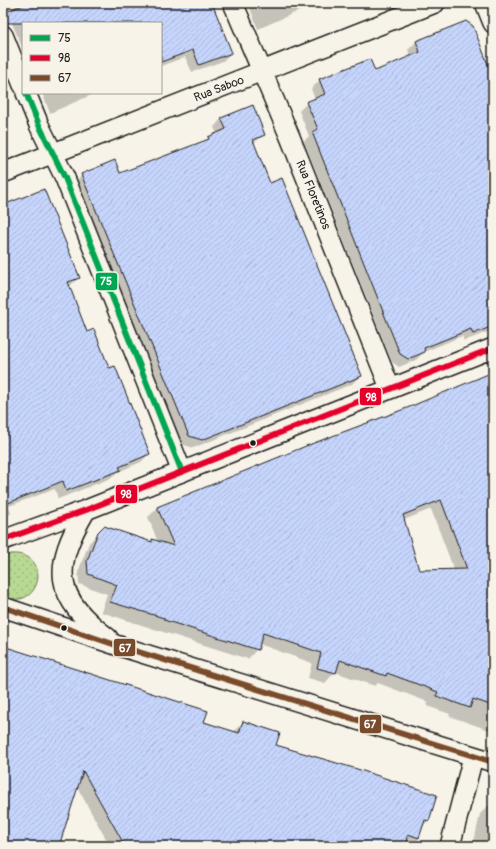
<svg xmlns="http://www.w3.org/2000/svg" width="496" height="849" font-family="Pangolin,sans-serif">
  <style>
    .park { fill: url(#park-dots); stroke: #6a7a58 }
    .shadow { fill: #0003; fill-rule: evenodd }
    .building { fill: url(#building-hatch); stroke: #1c1c1c; fill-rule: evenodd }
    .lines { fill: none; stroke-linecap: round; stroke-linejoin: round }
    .street-casing { stroke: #1c1c1c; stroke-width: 22 }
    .street { stroke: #f7f3e8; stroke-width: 19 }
    .bus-1-casing { stroke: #f7f3e8; stroke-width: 9 }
    .bus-2-casing { stroke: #f7f3e8; stroke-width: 9 }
    .bus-3-casing { stroke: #f7f3e8; stroke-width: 9 }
    .bus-1 { stroke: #00a651; stroke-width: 6 }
    .bus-2 { stroke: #e4002b; stroke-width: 6 }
    .bus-3 { stroke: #7a4b2a; stroke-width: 6 }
    .bus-dot { fill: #1c1c1c; stroke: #f7f3e8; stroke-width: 1.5 }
    .labels { text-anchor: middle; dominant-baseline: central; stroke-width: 3.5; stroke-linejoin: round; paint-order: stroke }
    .street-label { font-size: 12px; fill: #1c1c1c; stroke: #f7f3e8 }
    .line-badge { stroke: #f7f3e8; stroke-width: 1.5 }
    .badge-label { font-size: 11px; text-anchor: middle; font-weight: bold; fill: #fff }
  </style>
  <defs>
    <pattern id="park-dots" width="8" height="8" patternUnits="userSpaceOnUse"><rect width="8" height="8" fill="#b8d993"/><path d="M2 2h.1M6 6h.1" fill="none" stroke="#9eba7e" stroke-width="1.8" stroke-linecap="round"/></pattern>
    <pattern id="building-hatch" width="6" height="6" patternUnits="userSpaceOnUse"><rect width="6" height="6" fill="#c6d5fc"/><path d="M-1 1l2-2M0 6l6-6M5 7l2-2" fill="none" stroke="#aab6d7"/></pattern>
  </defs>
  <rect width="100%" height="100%" fill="#f7f3e8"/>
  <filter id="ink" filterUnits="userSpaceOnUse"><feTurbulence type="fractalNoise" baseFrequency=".025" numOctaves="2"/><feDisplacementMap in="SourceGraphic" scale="8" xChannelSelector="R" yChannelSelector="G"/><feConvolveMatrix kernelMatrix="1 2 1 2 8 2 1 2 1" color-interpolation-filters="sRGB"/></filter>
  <g filter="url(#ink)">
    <path class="park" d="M11,554c43,-3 30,60 -8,42v-39z"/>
    <g class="shadow">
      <polygon points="13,3 212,3 231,53 223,61 192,72 185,57 161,66 161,23 23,23 23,49 9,16 16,9"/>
      <polygon points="248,3 317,3 258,29"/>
      <polygon points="416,42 493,81 493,330 464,341 462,336 424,352 416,360 399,367 392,362 304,141 309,136 299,111 307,103 315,99 311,89 320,80 370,61 375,72 411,57 408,50"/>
      <polygon points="42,93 96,93 50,113"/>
      <polygon points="3,103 9,120 3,126"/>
      <polygon points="222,118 264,135 253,144 270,184 360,376 352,384 193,448 181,444 74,183 82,175 119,174 204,142 209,138 217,134 214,127"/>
      <polygon points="3,222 78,278 69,287 87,333 109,369 149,454 141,462 118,472 111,478 58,499 55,489 9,506 11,513 3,521"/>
      <path d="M493,378v358l-3,-1 2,-4 -43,-15 1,-2 -23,-8 1,-4 -50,-19 -3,3 -40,-14 -10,11 -17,-5 4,-15 -53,-19 -2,5 -9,10 -147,-47 6,-18 -28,-10 -1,-12 11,-29 15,-16 46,15 3,-2 5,2 -10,-25 10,-9zM431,509l23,61 -35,1 -15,-51z"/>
      <polygon points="3,647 233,732 243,722 275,746 436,796 428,821 422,827 416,846 110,846 77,787 58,846 3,846"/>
      <polygon points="492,802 493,846 473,846 480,814"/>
    </g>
    <g class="building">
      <polygon points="28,3 142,3 144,7 154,3 212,3 232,53 199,65 193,50 161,62 161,23 3,23 3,13"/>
      <polygon points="466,21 473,26 493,77 493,326 473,334 471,329 424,348 425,352 408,359 400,354 386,319 312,132 318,129 306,102 325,94 319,79 370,59 375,71 420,52 416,41"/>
      <polygon points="253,105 265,135 253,140 270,183 282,178 362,376 202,440 189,436 81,174 115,160 120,173 209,139 208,137 226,129 221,118"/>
      <polygon points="44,189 80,278 68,282 87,332 94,329 109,368 115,366 150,454 119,467 121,470 66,491 63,481 3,505 3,205"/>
      <path d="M493,372v334l-20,-7 -3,9 -34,-12 2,-4 -13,-5 -38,-14 -1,3 -46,-16 -4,13 -19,-5 4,-15 -58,-20 -5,17 -94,-30v-2l-54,-16 7,-17 -29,-11 -1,-13 11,-29 6,-6 48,16v-3l22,7 -17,-39 149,-61 101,-38zM441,500l26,69 -48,1 -16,-55z"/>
      <polygon points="3,646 208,711 204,722 239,733 243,721 280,733 276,745 357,769 437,795 429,821 425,820 419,838 408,834 407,846 125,846 83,771 59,846 39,843 40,846 3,846"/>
    </g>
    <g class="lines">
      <defs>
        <g id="street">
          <polyline points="233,3 290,137 390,388"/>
          <polyline points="485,3 493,23"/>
          <polyline points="3,35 23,85"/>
          <polyline points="26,93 39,125 65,178 182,472"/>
          <polyline points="3,173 435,3"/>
          <path d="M86,510c-34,57 -33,87 22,128"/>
          <polyline points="3,540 86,510 493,348"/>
          <polyline points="3,607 116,645 493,762"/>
          <polyline points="450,846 473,757"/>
        </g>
      </defs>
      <use href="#street" class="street-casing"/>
      <use href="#street" class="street"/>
      <defs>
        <polyline id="bus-1" points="26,93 39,125 65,178 182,472"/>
        <polyline id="bus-2" points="3,540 86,510 493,348"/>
        <polyline id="bus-3" points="3,607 116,645 493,762"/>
      </defs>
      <use href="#bus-1" class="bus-1-casing"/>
      <use href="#bus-2" class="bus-2-casing"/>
      <use href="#bus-3" class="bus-3-casing"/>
      <use href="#bus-1" class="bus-1"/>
      <use href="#bus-2" class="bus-2"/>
      <use href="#bus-3" class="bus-3"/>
    </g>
  </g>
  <g class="bus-dot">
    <circle cx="253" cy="443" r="3.5"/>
    <circle cx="64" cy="628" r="3.5"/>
  </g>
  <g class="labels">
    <g class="street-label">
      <text transform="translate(219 89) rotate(-21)">Rua Saboo</text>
      <text transform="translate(313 195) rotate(68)">Rua Floretinos</text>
    </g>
  </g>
  <g class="line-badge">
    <rect x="95" y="272" width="23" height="19" rx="4" fill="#00a651"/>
    <rect x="359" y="387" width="23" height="19" rx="4" fill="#e4002b"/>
    <rect x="115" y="484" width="23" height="20" rx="4" fill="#e4002b"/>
    <rect x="113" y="638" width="23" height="19" rx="4" fill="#7a4b2a"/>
    <rect x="359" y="714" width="23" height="20" rx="4" fill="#7a4b2a"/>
  </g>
  <g class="badge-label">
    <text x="106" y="285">75</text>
    <text x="371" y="401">98</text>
    <text x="126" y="498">98</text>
    <text x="125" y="652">67</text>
    <text x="370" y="728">67</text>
  </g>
  <rect width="496" height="849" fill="none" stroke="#f7f3e8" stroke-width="16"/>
  <rect x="8" y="8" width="480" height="833" fill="none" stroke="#1c1c1c" stroke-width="1.5" filter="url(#ink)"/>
  <rect x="22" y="22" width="140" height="72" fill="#f7f3e8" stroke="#9f9d96"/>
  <rect x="30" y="35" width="20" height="6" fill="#00a651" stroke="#9f9d96"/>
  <text x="58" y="42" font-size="12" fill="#1c1c1c">75</text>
  <rect x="30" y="55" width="20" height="6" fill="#e4002b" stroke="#9f9d96"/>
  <text x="58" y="62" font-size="12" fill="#1c1c1c">98</text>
  <rect x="30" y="75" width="20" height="6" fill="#7a4b2a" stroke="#9f9d96"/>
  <text x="58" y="82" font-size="12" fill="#1c1c1c">67</text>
</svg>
